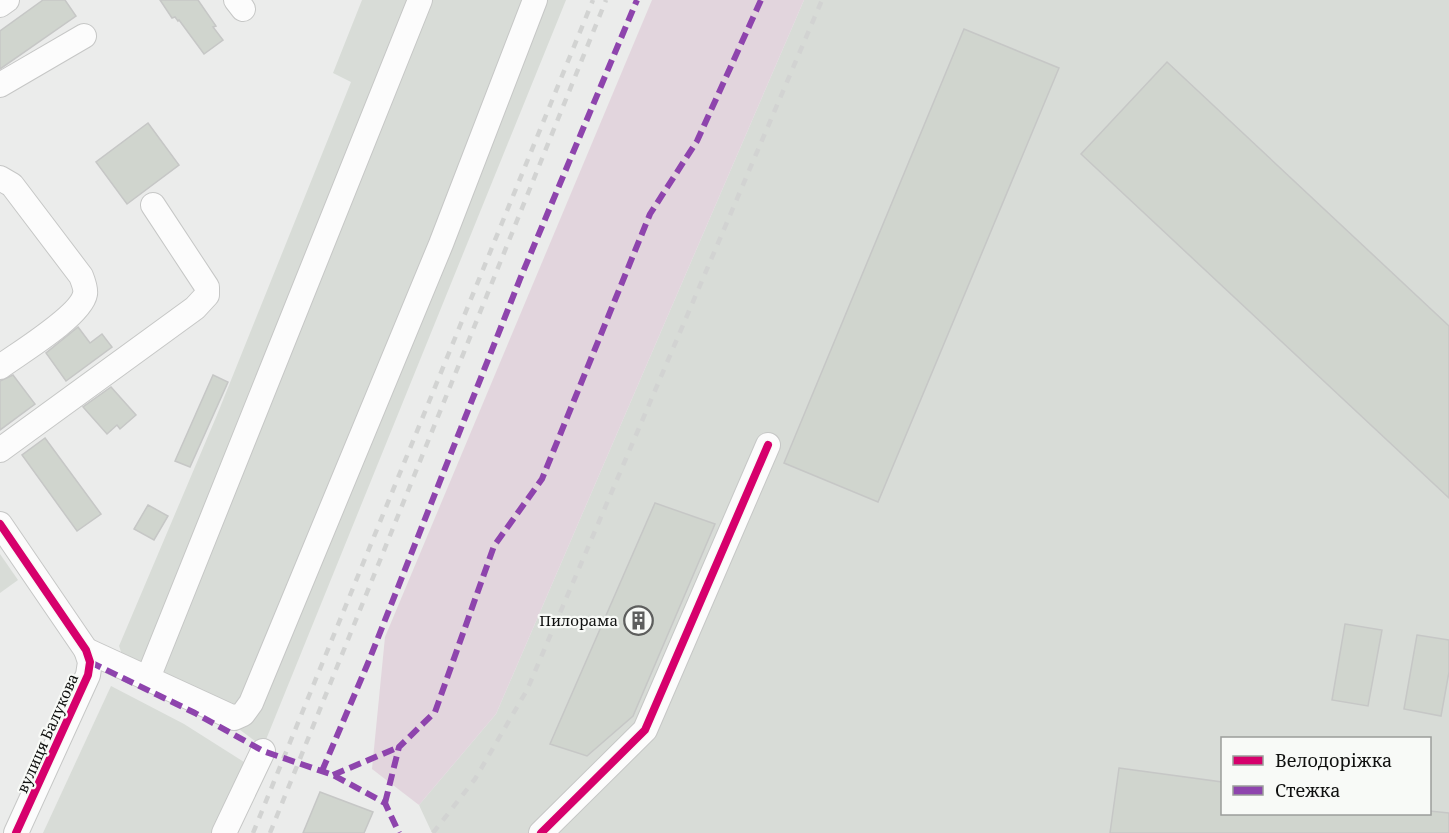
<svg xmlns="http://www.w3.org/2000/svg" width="1449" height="833" font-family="'Noto Serif',serif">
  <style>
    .built { fill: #d8dcd7; fill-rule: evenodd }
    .green { fill: #e2d5dd }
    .building { fill: #d0d5ce; stroke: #c6c7c6; stroke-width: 1.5 }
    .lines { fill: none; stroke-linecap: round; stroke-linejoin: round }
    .minor-casing { stroke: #c6c7c6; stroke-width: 26 }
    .minor { stroke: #fcfcfc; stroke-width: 24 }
    .rail { stroke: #d2d3d2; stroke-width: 4.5; stroke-dasharray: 8 8; stroke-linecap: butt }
    .quiet { stroke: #8e44ad; stroke-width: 6; stroke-dasharray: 12 6; stroke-linecap: butt }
    .cycleway-casing { stroke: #f8faf7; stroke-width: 11 }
    .cycleway { stroke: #d6006c; stroke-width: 8 }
    .labels { text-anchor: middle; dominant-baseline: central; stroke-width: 4.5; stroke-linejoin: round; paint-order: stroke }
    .poi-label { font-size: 15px; fill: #101110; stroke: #f8faf7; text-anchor: end }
    .street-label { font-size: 15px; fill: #101110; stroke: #f8faf7 }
  </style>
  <rect width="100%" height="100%" fill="#ebeceb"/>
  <g class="built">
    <polygon points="362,0 566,0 263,747 201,701 124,660 119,646 217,415 351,82 333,73"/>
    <path d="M804,0h645v833h-1017l-13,-28 77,-91zM1222,738h208v76h-208z"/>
    <polygon points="0,554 18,580 0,593"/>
    <polygon points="111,686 184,724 255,769 223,833 43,833"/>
  </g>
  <polygon class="green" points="652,0 804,0 496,714 419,805 372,769 385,637"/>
  <g class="building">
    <polygon points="43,0 65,0 76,16 0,69 0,31"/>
    <polygon points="160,0 198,0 216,26 213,27 223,40 204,54 179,20 178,21 175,17 172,18"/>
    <polygon points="964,29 1059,68 878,502 784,463"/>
    <polygon points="1167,62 1449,326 1449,498 1081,154"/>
    <polygon points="148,123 179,165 127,204 96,162"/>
    <polygon points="78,327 90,343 102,334 112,347 66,381 46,353"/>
    <polygon points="13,375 35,404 0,430 0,381"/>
    <polygon points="213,375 228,382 190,467 175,461"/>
    <polygon points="111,387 136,415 120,429 117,425 107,434 83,407"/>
    <polygon points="45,438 101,514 77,531 22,455"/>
    <polygon points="655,503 715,524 633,716 587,756 550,744"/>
    <polygon points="148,505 168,516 154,540 134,529"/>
    <polygon points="1345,624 1382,630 1368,706 1332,700"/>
    <polygon points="1417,635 1449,640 1449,672 1441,716 1404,709"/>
    <polygon points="1119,768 1222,782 1222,813 1430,813 1430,811 1449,813 1449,833 1110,833"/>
    <polygon points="320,792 373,812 364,833 303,833"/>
  </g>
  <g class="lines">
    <defs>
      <g id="minor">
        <polyline points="236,0 243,9"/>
        <polyline points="0,5 7,0"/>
        <polyline points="0,85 84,36"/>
        <path d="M0,178l12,7 69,91c2,5 5,13 4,18 -4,22 -66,59 -85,73"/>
        <polyline points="0,450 195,308 207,295 207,287 153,205"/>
        <polyline points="0,524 86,650 90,662 88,675 16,833"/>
        <polyline points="86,650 234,718 243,714 251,703 441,244 535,0"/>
        <polyline points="148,678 420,0"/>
        <polyline points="224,833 263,751"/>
        <polyline points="541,833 645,730 768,445"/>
      </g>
    </defs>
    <use href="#minor" class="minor-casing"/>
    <use href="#minor" class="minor"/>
    <g class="rail">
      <polyline points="253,833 593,0"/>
      <polyline points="270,833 606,0"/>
      <polyline points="433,833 475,779 527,690 822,0"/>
    </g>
    <g class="quiet">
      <polyline points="90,662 195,713 263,751 333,775 385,803 399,833"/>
      <polyline points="322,771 368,663 520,279 637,0"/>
      <polyline points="333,775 399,747"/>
      <polyline points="385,803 399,747 435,712 494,546 542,479 650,214 697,141 761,0"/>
    </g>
    <defs>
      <g id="cycleway">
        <polyline points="0,524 86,650 90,662 88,675 16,833"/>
        <polyline points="541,833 645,730 768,445"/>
      </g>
    </defs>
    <use href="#cycleway" class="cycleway-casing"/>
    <use href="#cycleway" class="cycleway"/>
  </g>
  <defs>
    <symbol id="building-ring" viewBox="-11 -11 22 22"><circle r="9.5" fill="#f8faf7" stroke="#5d5e5d" stroke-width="1.5"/><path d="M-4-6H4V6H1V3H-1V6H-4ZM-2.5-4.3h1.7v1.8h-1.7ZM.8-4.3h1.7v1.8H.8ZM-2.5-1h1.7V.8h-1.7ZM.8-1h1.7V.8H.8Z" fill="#5d5e5d"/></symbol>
  </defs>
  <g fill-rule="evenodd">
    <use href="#building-ring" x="622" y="604" width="33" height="33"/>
  </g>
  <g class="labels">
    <g class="poi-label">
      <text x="618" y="620">Пилорама</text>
    </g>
    <g class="street-label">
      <text transform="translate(47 733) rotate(-66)">вулиця Балукова</text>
    </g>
  </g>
  <rect x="1221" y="737" width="210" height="78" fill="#f8faf7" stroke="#9b9d9b" stroke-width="1.5"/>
  <rect x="1233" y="756" width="30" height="9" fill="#d6006c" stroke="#9b9d9b" stroke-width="1.5"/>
  <text x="1275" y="767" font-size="18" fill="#101110">Велодоріжка</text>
  <rect x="1233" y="786" width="30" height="9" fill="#8e44ad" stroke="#9b9d9b" stroke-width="1.5"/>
  <text x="1275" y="797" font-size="18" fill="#101110">Стежка</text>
</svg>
